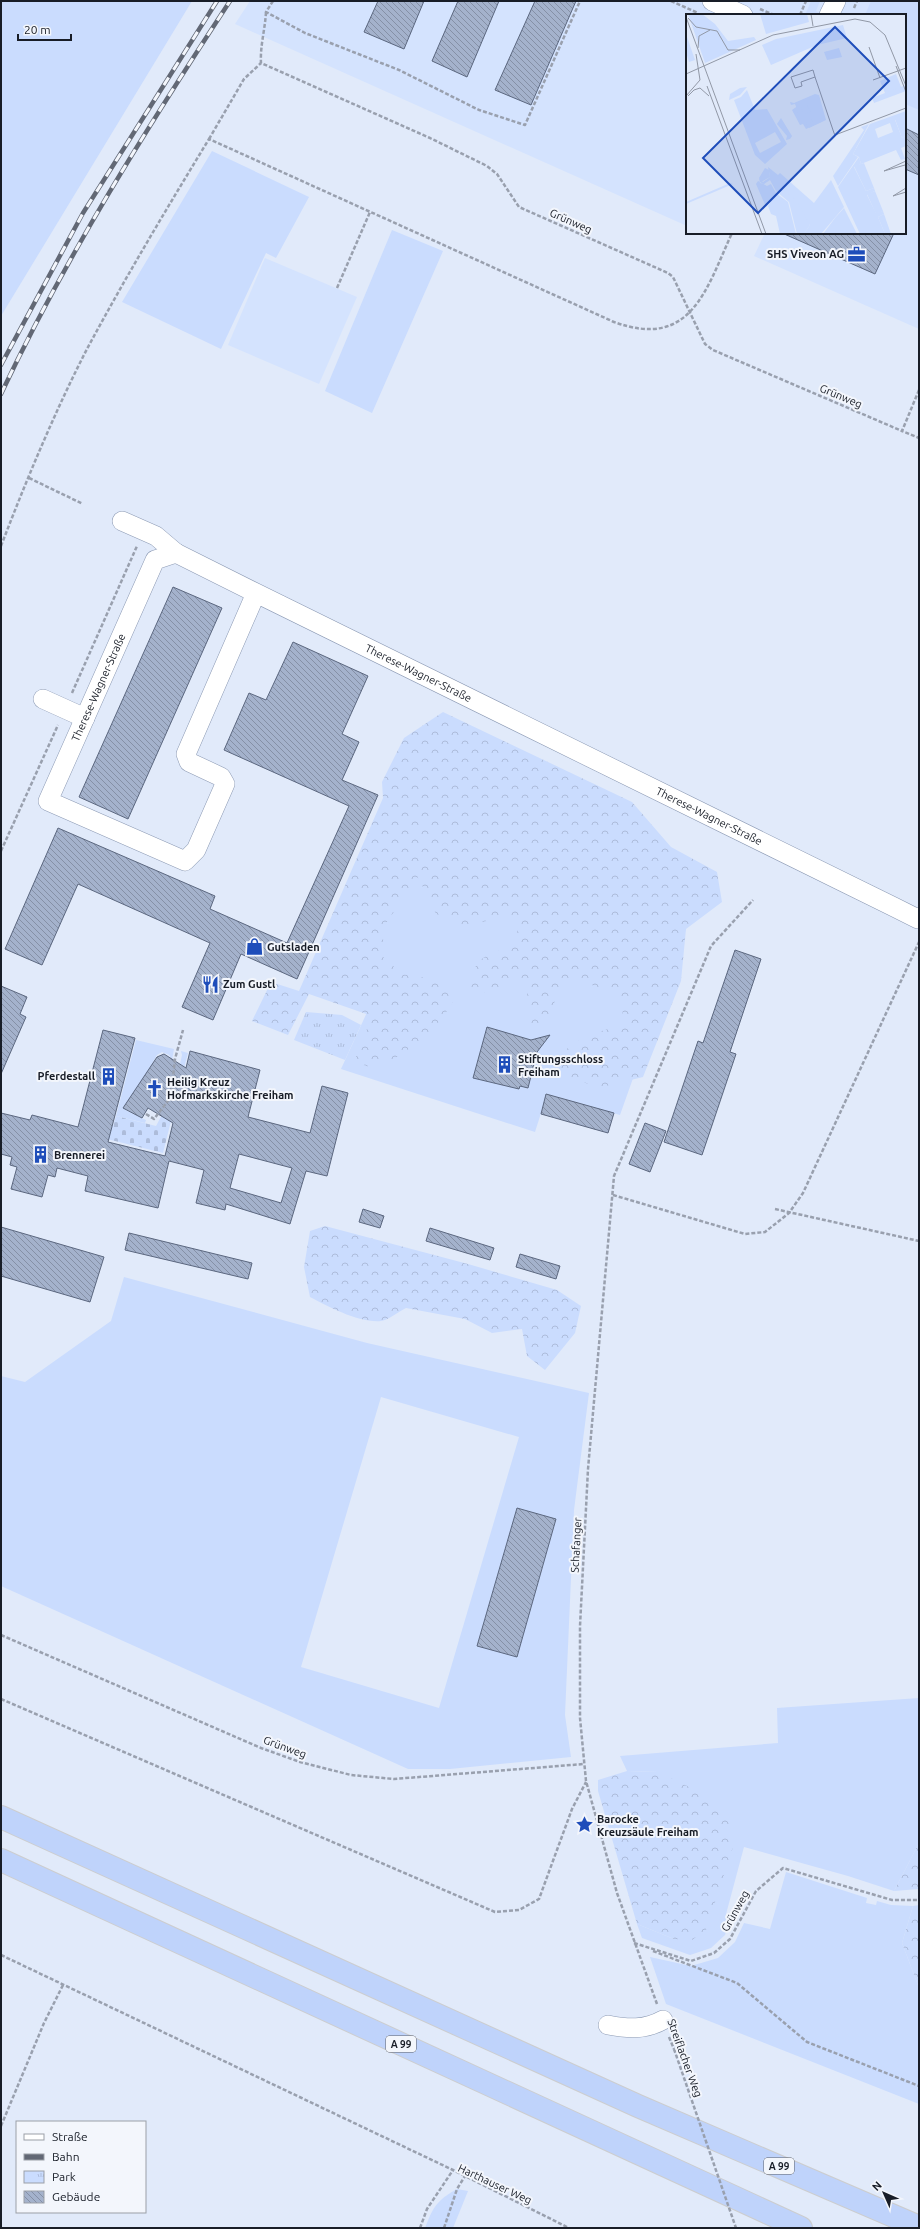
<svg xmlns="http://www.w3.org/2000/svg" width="920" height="2229" font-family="Ubuntu,sans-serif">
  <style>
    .built { fill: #d4e3fe }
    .green { fill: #cadcfe; fill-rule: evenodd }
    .forest { fill: url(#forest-crowns) }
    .cemetery { fill: url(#cemetery-stones) }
    .park { fill: url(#park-tufts) }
    .building { fill: url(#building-back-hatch); stroke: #5b677f; fill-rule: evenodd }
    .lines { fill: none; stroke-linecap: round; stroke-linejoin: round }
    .minor-casing { stroke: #8c9ab4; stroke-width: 20 }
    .highway-casing { stroke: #cccdcf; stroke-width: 24 }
    .path { stroke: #99a0ae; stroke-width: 2.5; stroke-dasharray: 4 2; stroke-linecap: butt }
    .minor { stroke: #fff; stroke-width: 19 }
    .highway { stroke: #bfd3fb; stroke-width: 22 }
    .rail-casing { stroke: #626875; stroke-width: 4.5 }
    .rail { stroke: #f3f6fc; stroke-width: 3; stroke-dasharray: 9; stroke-linecap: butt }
    .path-bridge { stroke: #99a0ae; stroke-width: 2.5; stroke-dasharray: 4 2; stroke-linecap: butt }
    .labels { text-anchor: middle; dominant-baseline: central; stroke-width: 4; stroke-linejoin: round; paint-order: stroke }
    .shield { fill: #f3f6fc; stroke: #5a5e67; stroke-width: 1 }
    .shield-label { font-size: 10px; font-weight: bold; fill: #181d27 }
    .street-label { font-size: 11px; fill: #181d27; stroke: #f3f6fc }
    .poi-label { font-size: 11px; font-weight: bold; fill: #181d27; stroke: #f3f6fc; text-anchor: start }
    .inset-road { fill: none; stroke: #9198a6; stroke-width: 1 }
    .view { fill: #1e4dba; fill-opacity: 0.15; stroke: #1e4dba; stroke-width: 2 }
    .inset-edge { fill: none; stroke: #181d27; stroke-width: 2 }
  </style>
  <defs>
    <pattern id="forest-crowns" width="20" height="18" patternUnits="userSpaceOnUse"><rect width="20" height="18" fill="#cadcfe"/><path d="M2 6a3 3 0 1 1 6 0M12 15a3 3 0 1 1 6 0" fill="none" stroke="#adbcda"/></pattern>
    <pattern id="cemetery-stones" width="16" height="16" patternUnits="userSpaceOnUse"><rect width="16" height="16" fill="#cadcfe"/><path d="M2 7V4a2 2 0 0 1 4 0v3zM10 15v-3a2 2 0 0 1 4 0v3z" fill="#adbcda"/></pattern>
    <pattern id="park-tufts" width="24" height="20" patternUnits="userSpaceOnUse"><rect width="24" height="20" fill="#cadcfe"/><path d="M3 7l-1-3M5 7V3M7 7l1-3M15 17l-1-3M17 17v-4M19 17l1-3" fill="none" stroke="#adbcda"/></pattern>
    <pattern id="building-back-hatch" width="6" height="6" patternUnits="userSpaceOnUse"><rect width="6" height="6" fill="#a4b2cc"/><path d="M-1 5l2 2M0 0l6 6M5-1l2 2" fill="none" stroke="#8590a6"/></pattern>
  </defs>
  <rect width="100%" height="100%" fill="#e1eafa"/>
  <g class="built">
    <polygon points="250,1 919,1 919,329 754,256 765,233 905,233 905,15 687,15 687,226 235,24"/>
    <polygon points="265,258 357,297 319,384 228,345"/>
  </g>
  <g class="green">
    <polygon points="1,1 192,1 1,316"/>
    <polygon points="811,1 820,1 816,11 821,14 820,15 805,15"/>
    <polygon points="871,1 919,1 919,110 905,104 905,15 865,15"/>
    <polygon points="212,151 309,197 276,258 266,253 221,349 122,302"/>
    <polygon points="392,230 443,251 372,413 325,391"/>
    <polygon points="385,814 686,929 620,1115 547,1094 535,1132 341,1069 369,1008"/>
    <polygon points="136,1040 174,1049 172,1060 169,1055 162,1052 157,1055 126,1110 146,1120 145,1123 116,1116"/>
    <polygon points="181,1051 188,1053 172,1113 170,1108 182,1055"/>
    <path d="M124,1277l243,66 222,50 -15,117 -9,205 6,42 -121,12h-42l-407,-183v-210l24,6 86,-61zM381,1397l138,40 -80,271 -138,-41zM517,1508l39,12 -39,137z"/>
    <polygon points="919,1698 919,1843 894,1891 848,1876 744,1847 725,1918 730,1919 725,1935 711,1948 690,1955 642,1938 637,1924 674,1939 658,1772 627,1771 620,1756 778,1743 777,1708"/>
    <polygon points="786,1872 867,1898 866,1903 876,1905 877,1901 891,1905 913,1906 902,1943 919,1988 919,2104 666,2004 650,1957 691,1966 718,1958 735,1942 744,1923 770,1929"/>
    <path d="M457,2189l11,2 -15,37h-28c8,-21 12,-28 32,-39z"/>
  </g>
  <g class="forest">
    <path d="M443,712l189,90 39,45 46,25 5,30 -36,27 -5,52 -38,96 -45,11 -39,-16 -1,-17 26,-18 39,-13 -1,-24 -40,-20 -22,8 -12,31 -17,7 -6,-49 -48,18 -8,-9c6,-31 19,-32 45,-40l5,-22 -16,-7 -37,9 -30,-12 -18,-37 -34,49 -2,30 20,18 38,6 14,20 -13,20 -26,25 -26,17 -19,5 -16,-5 18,-46 -63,-22 -21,41 -36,-14 19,-39 28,9 84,-193 -1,-16 22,-44z"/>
    <path d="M325,1226l143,38 89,26 24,16 -6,27 -30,37 -18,-14 -5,-27 -30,4 -27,-14 -59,-11c-7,3 -17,12 -25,13 -22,2 -52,-14 -71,-24l-6,-30 6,-36z"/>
    <polygon points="627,1771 658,1772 706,1795 729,1823 733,1847 706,1930 692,1940 674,1939 637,1924 598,1791 598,1780"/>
    <polygon points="919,1843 919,1889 894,1891"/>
    <polygon points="919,1905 919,1988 902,1943 913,1906"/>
  </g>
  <polygon class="cemetery" points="164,1111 173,1113 163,1153 103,1138 105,1124 113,1126 116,1116 156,1126"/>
  <polygon class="park" points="306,1012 342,1015 361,1025 345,1060 294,1040"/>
  <g class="building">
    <polygon points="378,1 424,1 404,49 364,32"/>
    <polygon points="458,1 499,1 467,77 432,61"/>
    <polygon points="535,1 576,1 531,105 495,90"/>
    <polygon points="905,128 919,135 919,175 905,169"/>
    <polygon points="782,233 894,233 875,274"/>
    <polygon points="173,587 222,608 128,819 79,797"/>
    <polygon points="293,642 368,676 342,734 359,742 342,780 378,795 297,979 241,954 213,1020 182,1007 210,943 78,884 42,965 5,949 58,828 215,896 210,909 287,943 349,806 224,750 249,693 266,700"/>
    <polygon points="735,950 761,959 730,1052 736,1054 702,1155 664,1142 698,1041 703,1043"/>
    <polygon points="1,986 27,997 20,1014 26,1017 1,1074"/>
    <polygon points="487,1027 531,1040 550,1035 537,1052 528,1088 520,1086 519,1089 473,1078"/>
    <path d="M103,1030l32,8 -27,104 57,14 8,-33 -25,-15 -6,10 -19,-10 34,-51 7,-3 22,14 4,-17 70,19 -12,47 62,16 12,-47 26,7 -21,83 -21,-5 -16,53 -64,-20 -1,6 -29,-7 8,-33 -35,-9 -11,47 -73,-17 3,-15 -31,-8 -2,9 -7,-2 -6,22 -31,-8 6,-22 -7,-2 2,-8 -11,-3v-41l29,7 2,-5 46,12zM239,1154l53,14 -11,35 -51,-15z"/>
    <polygon points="546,1094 614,1113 608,1133 541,1114"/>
    <polygon points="645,1123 666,1131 650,1172 629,1164"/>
    <polygon points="363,1209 384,1216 380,1228 359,1222"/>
    <polygon points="1,1227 104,1257 90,1302 1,1276"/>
    <polygon points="430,1228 494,1248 490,1260 426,1241"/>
    <polygon points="129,1233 252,1263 248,1279 125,1250"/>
    <polygon points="520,1254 560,1266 556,1279 516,1267"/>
    <polygon points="517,1508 556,1519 517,1657 477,1646"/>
  </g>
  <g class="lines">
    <defs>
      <g id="minor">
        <polyline points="712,1 743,15"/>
        <polyline points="829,15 836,1"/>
        <polyline points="122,521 156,536 176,553"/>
        <path id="s1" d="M256,593l-70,161 3,8 32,15 4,7 -29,66 -11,11 -137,-60 107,-241 21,-7 80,40 638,314 24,12 1,-2"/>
        <polyline points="43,699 85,718"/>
        <path d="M608,2025c20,4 37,5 55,-5"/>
      </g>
      <g id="highway">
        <polyline points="1,1817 638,2106 919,2227"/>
        <polyline points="1,1860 801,2228"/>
      </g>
    </defs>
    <use href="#minor" class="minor-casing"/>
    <use href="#highway" class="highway-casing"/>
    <g class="path">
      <polyline points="273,1 266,12 305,33 399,70 479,110 525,125 580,1"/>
      <polyline points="671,1 698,13"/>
      <polyline points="854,8 857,1"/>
      <polyline points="760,9 774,15"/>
      <path d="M266,12c-1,18 -6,34 -5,51l169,75 57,28 10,8 22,33 149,66 5,4 32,67 8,6 189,81"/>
      <polyline points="800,15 806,1"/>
      <polyline points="209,139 244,79 261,63"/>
      <polyline points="337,288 370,212"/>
      <polyline points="919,390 902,431 919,438"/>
      <polyline points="29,478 83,504"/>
      <path d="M1,546c25,-65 54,-135 86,-197 38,-71 80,-141 122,-210l405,183c77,28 92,-32 118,-89"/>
      <polyline points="72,693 137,546"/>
      <polyline points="1,851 58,725"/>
      <polyline points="146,1114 154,1119 171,1097 175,1059 183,1030"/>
      <polyline points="613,1195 745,1234 765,1232 789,1213 803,1193 919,942"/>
      <polyline points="775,1209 919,1241"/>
      <polyline points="1,1635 261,1748 300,1762 351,1775 394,1779 584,1764"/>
      <polyline points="1,1699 495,1912 519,1910 539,1899 572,1809 586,1782"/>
      <polyline points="634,1943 691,1961 714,1953 730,1939 756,1891 783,1868 892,1900 919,1900"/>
      <polyline points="653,1951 737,1983 807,2042 919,2086"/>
      <polyline points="1,1955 453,2170 569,2228"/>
      <polyline points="657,2004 617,1893 586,1781 580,1718 580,1626 588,1469 614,1176 711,946 753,900"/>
      <polyline points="669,2037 674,2049"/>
      <polyline points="1,2126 44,2023 63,1985"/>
      <polyline points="420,2228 427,2209 453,2170"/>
      <polyline points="444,2228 457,2189 465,2176"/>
    </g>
    <use href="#minor" class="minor"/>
    <use href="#highway" class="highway"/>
    <defs>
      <g id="rail">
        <polyline points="1,365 83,213 217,1"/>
        <path d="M1,394c65,-138 146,-266 229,-393"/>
      </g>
    </defs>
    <use href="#rail" class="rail-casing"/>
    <use href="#rail" class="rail"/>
    <polyline class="path-bridge" points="674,2049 736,2228"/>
  </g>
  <defs>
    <symbol id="office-bare" viewBox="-9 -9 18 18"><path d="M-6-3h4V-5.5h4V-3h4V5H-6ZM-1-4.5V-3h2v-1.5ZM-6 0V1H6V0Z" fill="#1e4dba" stroke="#f3f6fc" stroke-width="2.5" paint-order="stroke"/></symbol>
    <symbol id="shop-bare" viewBox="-9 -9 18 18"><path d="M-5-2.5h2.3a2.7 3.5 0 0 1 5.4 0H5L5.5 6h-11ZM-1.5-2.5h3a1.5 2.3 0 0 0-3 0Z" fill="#1e4dba" stroke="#f3f6fc" stroke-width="2.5" paint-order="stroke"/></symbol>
    <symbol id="restaurant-bare" viewBox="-9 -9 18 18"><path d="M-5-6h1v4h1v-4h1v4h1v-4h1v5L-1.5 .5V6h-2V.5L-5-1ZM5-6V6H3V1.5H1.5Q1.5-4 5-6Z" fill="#1e4dba" stroke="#f3f6fc" stroke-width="2.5" paint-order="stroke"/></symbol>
    <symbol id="building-bare" viewBox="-9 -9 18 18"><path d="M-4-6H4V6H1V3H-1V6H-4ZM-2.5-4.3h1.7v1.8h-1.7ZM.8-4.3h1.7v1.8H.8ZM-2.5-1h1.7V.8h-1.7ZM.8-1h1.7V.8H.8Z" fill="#1e4dba" stroke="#f3f6fc" stroke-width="2.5" paint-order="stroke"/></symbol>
    <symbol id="church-bare" viewBox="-9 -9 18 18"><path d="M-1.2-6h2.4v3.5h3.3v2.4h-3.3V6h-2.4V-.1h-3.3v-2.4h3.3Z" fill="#1e4dba" stroke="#f3f6fc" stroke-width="2.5" paint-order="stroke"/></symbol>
    <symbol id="sight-bare" viewBox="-9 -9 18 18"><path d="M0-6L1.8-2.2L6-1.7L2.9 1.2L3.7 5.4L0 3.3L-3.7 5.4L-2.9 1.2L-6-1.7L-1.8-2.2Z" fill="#1e4dba" stroke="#f3f6fc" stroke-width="2.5" paint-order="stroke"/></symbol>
  </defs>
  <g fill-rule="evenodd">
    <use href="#office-bare" x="844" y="242" width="25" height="25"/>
    <use href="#shop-bare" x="242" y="934" width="25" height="25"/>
    <use href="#restaurant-bare" x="198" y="972" width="25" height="25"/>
    <use href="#building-bare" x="492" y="1052" width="25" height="25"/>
    <use href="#building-bare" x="96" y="1064" width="25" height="25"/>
    <use href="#church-bare" x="142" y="1076" width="25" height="25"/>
    <use href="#building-bare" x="28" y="1142" width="25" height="25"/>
    <use href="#sight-bare" x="572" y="1812" width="25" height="25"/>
  </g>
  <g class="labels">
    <g class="shield">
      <rect x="386" y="2036" width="30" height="16" rx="3"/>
      <rect x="764" y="2158" width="30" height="16" rx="3"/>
    </g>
    <g class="shield-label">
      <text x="401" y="2044">A 99</text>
      <text x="779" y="2166">A 99</text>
    </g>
    <g class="street-label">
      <text transform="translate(571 221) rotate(24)">Grünweg</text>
      <text transform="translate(841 396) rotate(23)">Grünweg</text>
      <text stroke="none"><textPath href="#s1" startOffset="1021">Therese-Wagner-Straße</textPath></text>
      <text stroke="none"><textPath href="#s1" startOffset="589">Therese-Wagner-Straße</textPath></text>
      <text stroke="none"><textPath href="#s1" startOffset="1345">Therese-Wagner-Straße</textPath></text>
      <text transform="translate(576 1545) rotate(-87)">Schafanger</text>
      <text transform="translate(285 1747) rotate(20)">Grünweg</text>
      <text transform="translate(735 1911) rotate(-61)">Grünweg</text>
      <text transform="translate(685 2058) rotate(70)">Streiflacher Weg</text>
      <text transform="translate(495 2184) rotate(25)">Harthauser Weg</text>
    </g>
    <g class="poi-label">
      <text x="844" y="254" text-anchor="end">SHS Viveon AG</text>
      <text x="267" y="947">Gutsladen</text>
      <text x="223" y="984">Zum Gustl</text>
      <text x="518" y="1059">Stiftungsschloss<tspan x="518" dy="13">Freiham</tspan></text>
      <text x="95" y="1076" text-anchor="end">Pferdestall</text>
      <text x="167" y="1082">Heilig Kreuz<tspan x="167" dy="13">Hofmarkskirche Freiham</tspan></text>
      <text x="54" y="1155">Brennerei</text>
      <text x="597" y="1819">Barocke<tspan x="597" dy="13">Kreuzsäule Freiham</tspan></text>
    </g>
  </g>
  <g transform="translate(686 14)">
    <rect width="220" height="220" fill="#e1eafa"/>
    <path d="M2,0h14l13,10 13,17 26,-4 2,3 -51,23zM74,0h47l2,8 -43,12zM157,11l4,13 -30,7 -46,20 -9,-20 14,-6zM0,20l9,26 -6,2 -3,-10zM153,34l3,9 -15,3 -3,-8zM210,60l7,18 -18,1 -5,-12zM61,76l8,20 12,-1 20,35 -22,20 -10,-9 -21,-55 7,-3zM89,118l6,10 -21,11 -5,-10zM124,83l11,25 -15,7 -3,-5 -3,1 -8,-15zM220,101v21l-4,2 -7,-19zM183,110l-16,30 5,3 -20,29 -5,-10 31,-46 -3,-3zM173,143l2,7 -7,3 12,24 8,-3 1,3 -8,4 9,18 7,-2 1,3 -6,3 7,17h-25l-22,-47zM82,153l10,8 2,-2 34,30 17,-23 13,27 -23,27h-17l6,-9 -28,-36 -6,2 -6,-11 -6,4 -4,-1 -1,-5 4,4 7,-5zM72,167l9,5 4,-2 5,9 -10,14 -10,-23zM44,169l3,1 -47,20v-2zM158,194l13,26h-34l12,-16z" fill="#cadcfe" fill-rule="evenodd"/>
    <path d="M61,73l-7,8 -11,5 1,-6 10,-6zM129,80l4,1 7,25 -17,8 -4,-5 8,-1 -2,-3h-5l2,-4 -4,-1 7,-2 -4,-6 1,-3 -7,3 2,7h-5l-5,-3 4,-1 -2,-5 -4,1 -1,-3 4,1zM95,104l11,18 -2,3 -4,1 1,-4 -10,-12zM178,149l10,25 -8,3 -12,-25zM79,154l4,2 1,7 -9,5 -2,-4zM96,175l15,12 13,24 -6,9h-7l-8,-32 -13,-11zM189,177l8,20 -7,3 -9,-20zM90,179l12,9 8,32h-16l-4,-18 -5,-2 -3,-8zM198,200l7,20h-6l-7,-17z" fill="#cadcfe"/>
    <path d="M220,71v6l-32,12 -2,-5zM220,97v5l-11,4 7,18 4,-2v10l-5,2 4,11 -4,1 -5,-10 -35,14 -2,-7 -6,-3 17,-30zM204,109l3,9 -15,6 -3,-9z" fill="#cadcfe" fill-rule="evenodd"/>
    <path class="inset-road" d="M125,0l2,12M0,3l80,217M2,4l8,9 21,4 11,19h12M183,33l11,31M12,34l1,-12 11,-6M210,52l10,26M0,60l87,-39 82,-16 15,3 15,13 21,51M129,63l-14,5 1,4 -7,2 -4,-11 22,-7 2,7 19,56 1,2 71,-27M187,66l33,-12M21,72l55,148M0,82l14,-16 -4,-26M2,82l6,-6 6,-2 9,8M219,151l-21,6 22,-10M220,174l-13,8 13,-4"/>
    <path class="view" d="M149,13l54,54 -131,132 -55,-55z"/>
    <rect width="220" height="220" class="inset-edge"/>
  </g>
  <rect width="920" height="2229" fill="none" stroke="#181d27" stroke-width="4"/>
  <rect x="16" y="2121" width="130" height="92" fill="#f3f6fc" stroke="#9b9fa7"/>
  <rect x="24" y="2134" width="20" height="6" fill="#ffffff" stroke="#9b9fa7"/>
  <text x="52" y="2141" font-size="12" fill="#181d27">Straße</text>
  <rect x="24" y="2154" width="20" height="6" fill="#626875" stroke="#9b9fa7"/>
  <text x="52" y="2161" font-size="12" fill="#181d27">Bahn</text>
  <rect x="24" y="2171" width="20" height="12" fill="url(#park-tufts)" stroke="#9b9fa7"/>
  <text x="52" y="2181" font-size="12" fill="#181d27">Park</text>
  <rect x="24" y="2191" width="20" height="12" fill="url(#building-back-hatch)" stroke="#9b9fa7"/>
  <text x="52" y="2201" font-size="12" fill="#181d27">Gebäude</text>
  <g transform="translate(884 2193) rotate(315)" stroke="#f3f6fc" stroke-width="3" paint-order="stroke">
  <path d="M0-3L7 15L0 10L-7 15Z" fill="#181d27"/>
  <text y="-6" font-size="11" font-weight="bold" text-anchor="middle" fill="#181d27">N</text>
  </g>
  <path d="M18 34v6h53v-6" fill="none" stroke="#181d27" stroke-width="2"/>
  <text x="24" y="34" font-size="12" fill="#181d27" stroke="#f3f6fc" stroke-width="3" paint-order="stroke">20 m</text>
</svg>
